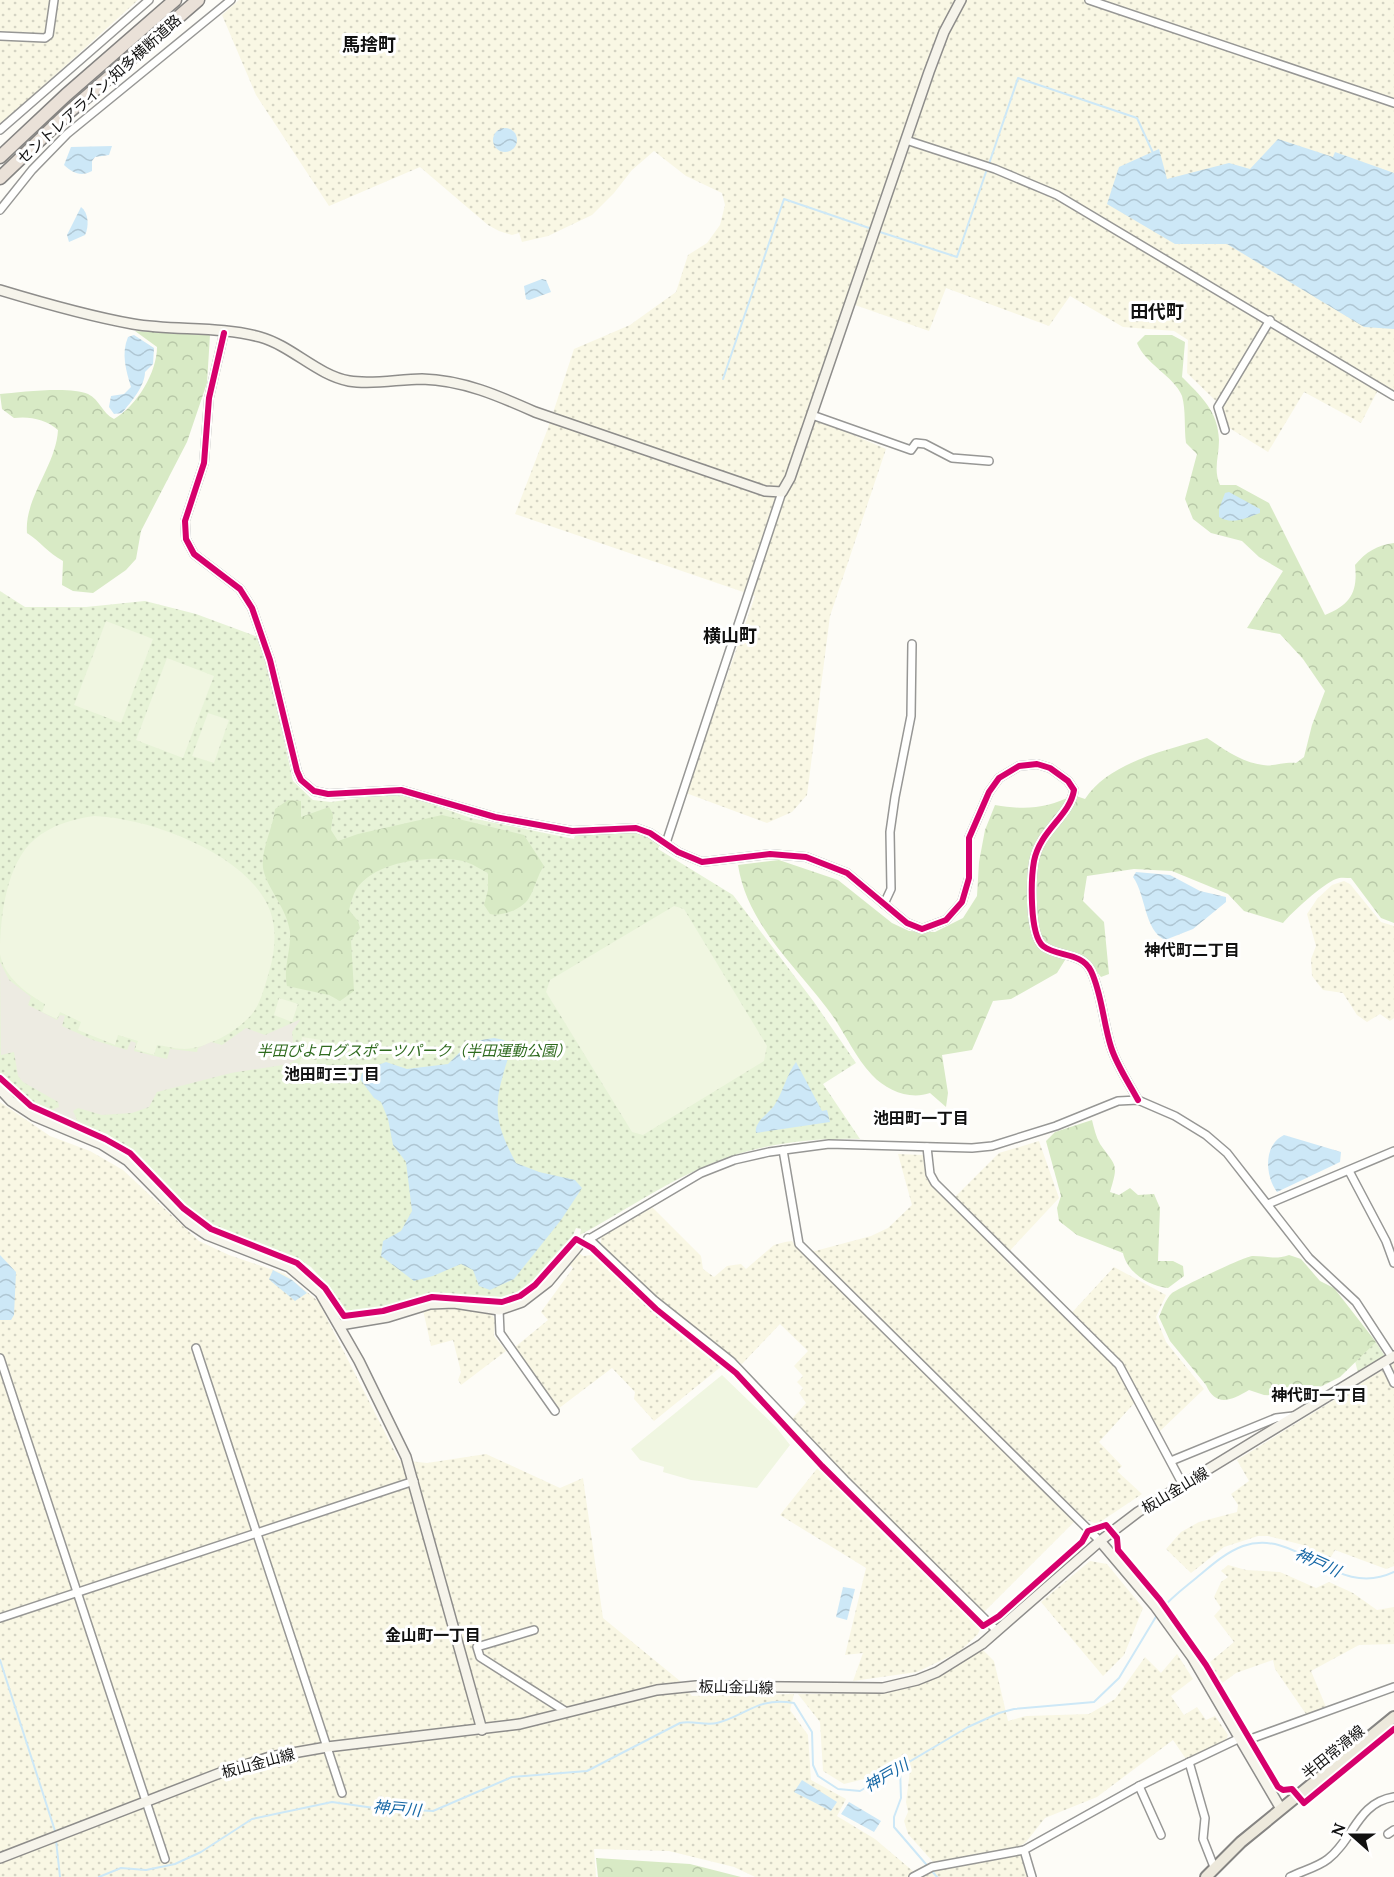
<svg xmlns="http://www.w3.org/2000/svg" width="1394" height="1877" font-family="Lora,'Noto Sans JP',serif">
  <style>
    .farmland { fill: url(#farmland-dots) }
    .green { fill: url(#green-dots) }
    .forest { fill: url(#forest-crowns) }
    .pitch { fill: #f0f6e1 }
    .plaza { fill: #edebe2 }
    .water { fill: url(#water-waves) }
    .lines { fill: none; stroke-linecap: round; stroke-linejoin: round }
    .stream { stroke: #cde8f7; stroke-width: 2 }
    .street-casing { stroke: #979795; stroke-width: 10 }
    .secondary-casing { stroke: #8e8d8b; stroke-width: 12 }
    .primary-casing { stroke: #858482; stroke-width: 14 }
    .highway-casing { stroke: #858482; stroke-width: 15 }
    .street { stroke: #fffffe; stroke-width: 7 }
    .secondary { stroke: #f6f4eb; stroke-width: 9 }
    .primary { stroke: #ede9dc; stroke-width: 10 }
    .highway { stroke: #eae1d8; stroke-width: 12 }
    .cycleway-casing { stroke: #fff; stroke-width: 10 }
    .cycleway { stroke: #d6006c; stroke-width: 6 }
    .labels { text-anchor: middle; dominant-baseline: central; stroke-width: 6; stroke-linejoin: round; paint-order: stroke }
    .street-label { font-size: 15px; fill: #111; stroke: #fff }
    .park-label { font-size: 15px; font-style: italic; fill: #2f6b1f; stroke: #fff }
    .neighbourhood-label { font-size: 16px; font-weight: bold; fill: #111; stroke: #fff }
    .water-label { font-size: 16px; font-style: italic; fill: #1768a6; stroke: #fff }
    .quarter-label { font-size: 18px; font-weight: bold; fill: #111; stroke: #fff }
  </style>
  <defs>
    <pattern id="farmland-dots" width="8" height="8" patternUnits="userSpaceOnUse" patternTransform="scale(1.5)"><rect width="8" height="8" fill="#f9f7e4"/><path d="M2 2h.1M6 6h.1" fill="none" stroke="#d4d3c3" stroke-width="1.8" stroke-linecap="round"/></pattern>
    <pattern id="green-dots" width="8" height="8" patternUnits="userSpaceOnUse" patternTransform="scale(1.5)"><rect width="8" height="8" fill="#e7f3d7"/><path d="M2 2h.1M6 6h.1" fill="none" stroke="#c5cfb8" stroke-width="1.8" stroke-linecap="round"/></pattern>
    <pattern id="forest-crowns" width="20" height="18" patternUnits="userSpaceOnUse" patternTransform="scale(1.5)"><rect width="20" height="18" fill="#d8eac5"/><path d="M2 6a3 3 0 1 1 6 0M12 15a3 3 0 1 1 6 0" fill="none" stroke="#b8c8a8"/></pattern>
    <pattern id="water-waves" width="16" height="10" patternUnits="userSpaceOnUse" patternTransform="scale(1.5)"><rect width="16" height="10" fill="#cde8f7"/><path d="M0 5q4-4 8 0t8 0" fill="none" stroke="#afc6d3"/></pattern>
  </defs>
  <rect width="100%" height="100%" fill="#fdfcf7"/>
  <g class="farmland">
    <polygon points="0,0 138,0 0,125"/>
    <polygon points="239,0 1394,0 1394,393 1381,384 1361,423 1304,392 1268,452 1226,426 1220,405 1187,373 1188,340 1174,331 1123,327 1070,296 1049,326 946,288 929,331 855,305 816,419 886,449 830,616 807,795 792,812 767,823 686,793 755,596 515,514 548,428 574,349 630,325 676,292 688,255 707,243 720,225 725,205 722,193 686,176 654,151 632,170 614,193 592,215 548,236 522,242 519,233 512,235 499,231 488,225 420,167 329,206 256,95 222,15"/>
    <polygon points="1344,881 1350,884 1381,922 1394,926 1394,1018 1390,1021 1380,1014 1367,1022 1357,1015 1343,993 1323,990 1312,976 1311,959 1316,946 1307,914 1317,899 1332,885"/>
    <polygon points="0,1102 50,1136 90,1151 123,1170 199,1241 229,1255 285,1274 318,1301 399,1460 427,1463 486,1454 560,1488 583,1478 603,1618 680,1681 692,1696 794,1694 790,1710 808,1735 811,1780 846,1799 837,1816 875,1839 914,1872 909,1877 755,1877 734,1867 669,1851 594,1849 596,1877 0,1877"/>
    <polygon points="1039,1141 1059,1198 1003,1258 1066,1319 1114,1267 1166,1295 1156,1317 1166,1342 1204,1389 1158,1433 1138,1399 1099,1442 1122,1466 1117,1471 1142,1494 1097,1524 1079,1517 973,1623 980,1629 978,1634 959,1652 917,1672 853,1681 863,1653 845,1655 866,1568 780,1515 827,1456 792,1419 806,1403 799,1393 803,1388 797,1382 803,1376 794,1366 808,1351 780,1324 742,1364 733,1357 654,1421 634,1399 635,1392 612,1368 558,1409 515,1347 548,1320 541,1312 573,1268 569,1264 579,1253 583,1256 591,1255 601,1246 601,1235 651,1206 701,1256 703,1269 714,1277 727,1266 741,1264 746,1269 774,1245 785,1242 792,1241 797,1248 815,1251 871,1236 888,1228 912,1205 898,1154 923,1155 926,1178 949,1203 999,1153"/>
    <polygon points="431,1307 454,1307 491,1314 495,1319 494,1336 506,1351 461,1385 458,1380 461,1372 453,1340 431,1346 423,1310"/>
    <polygon points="1394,1363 1394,1566 1386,1569 1335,1550 1328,1562 1303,1545 1268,1536 1258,1536 1224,1547 1191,1573 1166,1549 1181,1532 1199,1522 1237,1512 1238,1505 1231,1494 1249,1481 1237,1460"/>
    <polygon points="1090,1561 1107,1564 1143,1608 1124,1655 1103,1676 1041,1602"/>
    <polygon points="1228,1565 1246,1570 1280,1572 1316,1588 1329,1582 1353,1593 1377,1610 1394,1607 1394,1644 1359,1645 1311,1671 1326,1707 1306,1714 1275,1669 1273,1660 1236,1673 1221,1684 1209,1663 1234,1642 1214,1616 1221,1608 1214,1597 1221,1582 1228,1577 1221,1571"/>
    <polygon points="983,1650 994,1661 1008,1721 1026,1716 1089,1714 1115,1699 1145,1657 1161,1673 1177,1654 1193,1679 1171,1696 1184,1715 1197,1707 1206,1720 1215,1716 1228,1735 1226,1740 1186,1759 1173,1740 1097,1797 1045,1818 1026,1842 1018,1848 1028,1877 918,1877 934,1871 934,1863 908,1834 904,1821 908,1812 906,1802 910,1771 902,1757 868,1778 844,1784 823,1771 820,1722 798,1694 883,1693 939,1676"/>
  </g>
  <g class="green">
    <path d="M0,591l25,16h61l59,-6 51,13 62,23 9,25 26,119 20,19 18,2 57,-8 26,4 57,20 103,21 2,-6 59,-2 26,12 -3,6 75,46 81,107 42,61 -33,21 37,55c-55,-2 -113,7 -163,31 -40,18 -78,44 -117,65l1,-6 -5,-1 -5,12 -37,44 -14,9 -32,8 -39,-8 -21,2 -39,11 -44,7 -15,-25 -19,-21 -14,-9 -79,-28 -37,-28 -42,-45 -32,-23 -66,-26 -19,-13 -22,-22z"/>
    <polygon points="1376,1342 1386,1358 1359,1377 1354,1357"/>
  </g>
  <g class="forest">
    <path d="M135,331l75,4 -3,48 -20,59 -46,89 -5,28 -10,11 -33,23 -20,-2 -11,-6 1,-24c-15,-8 -22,-19 -36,-28 -3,-35 29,-67 31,-103 -12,-11 -29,-14 -44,-12l-12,-9 -2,-15c20,-2 71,-8 88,0 12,6 14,19 26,25 23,-13 43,-47 43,-72z"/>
    <path d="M1145,335h27l13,7 -3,35c19,19 36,34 37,63 0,17 -6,29 1,45h16l33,18 56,112c26,-10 33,-24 30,-50 11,-13 22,-20 39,-22v380l-13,-5 -30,-40c-5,0 -11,-1 -15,1 -12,4 -45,34 -53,44l-39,-12 -16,-17 -56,-23 -38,-2 -47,7 -4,25 21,21 5,52 -8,3 -13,-16 -18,-9 -13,21 -46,26 -18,2 -21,49 -30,5 6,38 -2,14 -16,-14c-20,7 -43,-2 -58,-18 -19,-20 -29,-47 -46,-68 -34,-45 -79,-84 -88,-142l41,-5 59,20 54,43 17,8 26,1 28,-14 14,-22 2,-34 6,-32 10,-25c29,5 52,4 78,-10l12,4c24,-37 82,-49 122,-61 18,12 34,24 56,27 8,2 20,-3 33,-2l8,-6 8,-32 13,-34 -22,-32 -23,-25 -33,-6 36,-57 -24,-14 -17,-16 -31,-8 -18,-14 -8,-20 12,-45 -11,-11c-2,-15 0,-33 -4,-47 -8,-20 -37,-32 -45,-53z"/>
    <path d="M288,800l13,1v16l28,-10 4,7 -2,16 7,11 20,-7 84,-19 82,20 20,31c-7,10 -9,22 -15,32 -6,11 -28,19 -39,16l-6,-9 4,-15v-17c-8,-4 -17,-10 -25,-12 -31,-6 -86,-1 -106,27 -4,6 -6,15 -8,22l9,11 2,7 -9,12 3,51 -14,10 -11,-6 -42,-9c-4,-18 4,-35 3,-54 -3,-24 -24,-45 -27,-64 -2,-19 10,-40 12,-59z"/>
    <path d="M1092,1120c2,8 4,17 8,24 16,23 19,19 10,48l9,3 11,-7 8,7 16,-1 6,14 -2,53h15l10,5 1,10 -16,12c-20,-2 -41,-16 -45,-35l-46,-18 -18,-14 -2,-13 4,-12 -15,-55 9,-9z"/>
    <path d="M1289,1255l12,4 19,22 14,7 42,54 -36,35 -40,20 -36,-2 -15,-5c-17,10 -33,18 -43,-5l-36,-44 -11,-24c3,-7 7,-19 13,-24 9,-6 73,-37 81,-37 14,0 22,4 36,-1z"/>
    <polygon points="596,1858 690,1864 741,1877 598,1877"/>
  </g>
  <g class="pitch">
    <polygon points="106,621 153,639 121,723 74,705"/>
    <polygon points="167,658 214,676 183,758 136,740"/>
    <polygon points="208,713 229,720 214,763 192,756"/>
    <path d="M94,816c55,2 143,35 171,84 13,22 11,49 4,72 -4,13 -8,31 -17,42 -14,17 -46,35 -68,35 -9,0 -18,-3 -27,-4l-3,10 -19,-6 3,-8 -20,-6 -3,10 -37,-15 3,-8 -21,-10 -3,7 -15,-7 3,-8c-19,-11 -41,-27 -45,-50 0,-36 6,-91 35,-115 17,-14 37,-20 59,-23z"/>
    <polygon points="674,906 684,909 767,1046 764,1061 643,1135 632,1132 546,992 550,980"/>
    <polygon points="279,998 298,1004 292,1022 274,1015"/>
    <polygon points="302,1037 321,1040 318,1058 299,1055"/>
    <polygon points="301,1058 317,1060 315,1075 298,1072"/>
    <polygon points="722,1375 776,1427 790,1445 757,1488 691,1480 663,1472 664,1467 640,1460 631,1449"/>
  </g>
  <polygon class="plaza" points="0,962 9,980 31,997 28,1005 57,1020 60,1015 65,1016 62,1026 93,1040 127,1050 131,1041 136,1043 134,1051 167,1059 170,1049 197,1052 198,1048 211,1042 222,1045 246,1028 265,1035 301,1019 292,1032 295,1060 289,1064 231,1073 157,1092 149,1107 132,1113 102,1115 78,1108 73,1111 78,1122 50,1111 59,1107 58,1102 23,1082 18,1076 14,1052 1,1055"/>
  <g class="water">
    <circle cx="505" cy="140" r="12"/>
    <polygon points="1278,139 1333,157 1335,152 1394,173 1394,329 1364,327 1227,244 1175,244 1107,204 1119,167 1159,149 1167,179 1229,163 1250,169"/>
    <path d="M112,146l-3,9 -14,2 -3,4v10c-11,6 -19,2 -28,-6l7,-18z"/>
    <path d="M81,207c8,6 8,20 4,28l-16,7 -2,-7z"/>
    <polygon points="542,279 546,280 551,292 529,300 526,299 524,286"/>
    <path d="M134,335l20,13 -1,16 -8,8c0,14 -14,30 -23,41l-8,1 -5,-7 2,-11 13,-2 7,-7c-5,-17 -10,-33 -3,-50z"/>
    <path d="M1229,492l31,17v4c-13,5 -28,12 -41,4v-8l6,-16z"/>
    <path d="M1136,872l34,3 30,16 26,6v5l-33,27 -28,11c-21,-10 -19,-45 -32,-63z"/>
    <path d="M494,1038l10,2 6,12c-16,50 -19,64 6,111l23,9 36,8 7,8 -21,32 -47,59 -24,11 -11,-4 -6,-16 -12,-6 -28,12 -19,5 -33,-25 2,-15 18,-10 11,-20 -6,-49 -13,-17 -5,-26 -7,-17 -7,-4 -14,-19 3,-8 23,-9 21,7 41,-5 11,-11 22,-13z"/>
    <path d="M796,1062l26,49 5,-1 3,12 -74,11c-2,-11 12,-19 18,-27 9,-14 13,-32 22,-44z"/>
    <path d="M1284,1135l57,17 -1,10 -63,30c-12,-16 -14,-47 7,-57z"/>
    <polygon points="0,1255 16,1272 14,1315 11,1320 0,1320"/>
    <path d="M273,1270l19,10 15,13 -12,8c-5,-5 -24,-19 -26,-22z"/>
    <polygon points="843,1587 855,1589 847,1620 836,1617"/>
    <polygon points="802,1780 837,1802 831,1811 794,1792"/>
    <polygon points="849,1802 881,1821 874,1832 841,1814"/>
  </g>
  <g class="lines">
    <g class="stream">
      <polyline points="989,164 1018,78 1137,118 1153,153"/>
      <polyline points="877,231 957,257 987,169"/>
      <polyline points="723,379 784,199 872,229"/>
      <path d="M1161,1610c11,-14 26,-24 40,-36 13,-11 26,-22 42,-28 56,-19 92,54 151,26"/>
      <polyline points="0,1660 56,1834"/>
      <polyline points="900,1767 901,1798 894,1817 894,1827 937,1877"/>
      <polyline points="56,1840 60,1877"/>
      <path d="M99,1877l22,-9 25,2 29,-6 26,-12 51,-33 80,-17 42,6 59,3 79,-34 75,-6 93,-48c12,-3 25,3 37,0 31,-8 39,-26 77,-20l18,29 1,33 5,11 20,13 22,2 108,-64 31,-14 15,-4 80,-7 25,-24 38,-63"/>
    </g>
    <defs>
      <g id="street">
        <polyline points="1089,0 1394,103"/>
        <polyline points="0,36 45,38 49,35 54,0"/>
        <polyline points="0,130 149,0"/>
        <polyline points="906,140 995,169 1057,195 1394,396"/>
        <polyline points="0,210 32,170 67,134 231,0"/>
        <path d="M224,333l-15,65 -5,65 -19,58 1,18 8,15 46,35 12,19 18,52 27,111 4,9 13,11 14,3 73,-4 94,27 77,14 64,-3 14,5 28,19 24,10 68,-8 36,3 41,16 60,50 15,6 24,-9 16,-18 7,-24v-40l20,-46 10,-14 20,-12 18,-2 13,4 18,13 6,9c-4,26 -34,40 -40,71 -3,17 -5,73 9,85 14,11 39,6 48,25 11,23 12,51 20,76 6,19 18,36 27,53"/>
        <polyline points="812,415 911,450 916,443 925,444 952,458 989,461"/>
        <polyline points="1225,430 1218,407 1270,320"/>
        <polyline points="666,843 782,492"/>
        <polyline points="884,904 891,889 890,832 895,797 911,716 912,644"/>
        <polyline points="927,1147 930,1174 935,1183 1119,1365 1183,1485"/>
        <polyline points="783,1150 799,1244 1100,1541"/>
        <polyline points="1349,1171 1386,1241 1394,1263"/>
        <polyline points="1268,1204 1394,1151"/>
        <polyline points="588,1238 654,1300 731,1361 845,1480 996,1630"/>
        <polyline points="579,1245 701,1173 734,1160 769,1152 829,1144 972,1148 992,1146 1056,1126 1118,1101 1138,1100 1175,1116 1206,1135 1227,1153 1309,1258 1356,1302 1392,1357"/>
        <polyline points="499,1310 500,1333 555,1411"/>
        <polyline points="196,1348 342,1793"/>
        <polyline points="0,1358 165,1859"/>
        <polyline points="1384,1362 1394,1383"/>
        <polyline points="1171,1461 1276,1418 1293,1416"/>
        <polyline points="0,1618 414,1481"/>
        <polyline points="534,1630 477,1647 480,1657 565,1711"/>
        <polyline points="1242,1742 1394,1687"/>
        <polyline points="1189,1762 1205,1818 1203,1839 1214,1867"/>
        <polyline points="1139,1786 1161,1835"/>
        <polyline points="1388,1834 1394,1830"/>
        <polyline points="1024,1850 1032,1877"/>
        <polyline points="913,1877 932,1867 1024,1850 1139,1786 1240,1738"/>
        <path d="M1290,1877c12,-6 28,-10 38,-18 26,-20 29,-56 66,-62"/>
      </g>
      <g id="secondary">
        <path d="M0,290c43,13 88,26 133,34 41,7 86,2 127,13 32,9 57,38 89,44 24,4 50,-2 73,-2 41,1 77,17 113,33l230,79 17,1 8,-14 139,-406 15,-40 17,-32"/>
        <polyline points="0,1089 11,1101 34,1116 101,1144 128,1161 189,1223 207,1235 289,1267 320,1293 359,1361 406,1457 482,1730"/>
        <polyline points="340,1325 388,1317 430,1304 454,1303 499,1310 522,1302 548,1282 579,1245"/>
        <polyline points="1100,1541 1155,1606 1192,1657 1281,1809"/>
        <polyline points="0,1858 220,1773 270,1757 327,1747 520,1724 657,1690 696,1686 883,1688 917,1680 937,1672 982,1644 1100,1541 1138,1512 1394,1356"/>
      </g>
      <polyline id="primary" points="1206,1877 1241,1842 1394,1717"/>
      <g id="highway">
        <polyline points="0,157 66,95 175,0"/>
        <polyline points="0,178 69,112 198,0"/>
      </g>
    </defs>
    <use href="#street" class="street-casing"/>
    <use href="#secondary" class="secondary-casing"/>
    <use href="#primary" class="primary-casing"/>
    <use href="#highway" class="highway-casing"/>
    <use href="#street" class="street"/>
    <use href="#secondary" class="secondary"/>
    <use href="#primary" class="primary"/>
    <use href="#highway" class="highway"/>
    <defs>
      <g id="cycleway">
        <path d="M224,333l-15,65 -5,65 -19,58 1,18 8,15 46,35 12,19 18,52 27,111 4,9 13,11 14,3 73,-4 94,27 77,14 64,-3 14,5 28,19 24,10 68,-8 36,3 41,16 60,50 15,6 24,-9 16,-18 7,-24v-40l20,-46 10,-14 20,-12 18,-2 13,4 18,13 6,9c-4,26 -34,40 -40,71 -3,17 -5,73 9,85 14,11 39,6 48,25 11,23 12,51 20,76 6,19 18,36 27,53"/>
        <polyline points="0,1078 31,1106 105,1139 130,1153 183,1208 211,1229 297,1263 325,1288 344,1316 383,1311 432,1297 502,1302 520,1296 535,1285 576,1239 592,1248 656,1309 736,1373 822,1466 983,1626 999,1616 1082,1542 1088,1531 1106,1525 1117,1538 1118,1550 1160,1600 1206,1665 1278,1787 1283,1790 1292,1789 1304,1803 1394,1729"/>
      </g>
    </defs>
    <use href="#cycleway" class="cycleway-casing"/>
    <use href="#cycleway" class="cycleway"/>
  </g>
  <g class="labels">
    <g class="street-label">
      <text transform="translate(99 89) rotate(-42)">セントレアライン;知多横断道路</text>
      <text transform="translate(1175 1490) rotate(-31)">板山金山線</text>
      <text transform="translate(736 1687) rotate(1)">板山金山線</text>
      <text transform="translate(1333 1752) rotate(-39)">半田常滑線</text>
      <text transform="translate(258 1763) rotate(-15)">板山金山線</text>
    </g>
    <g class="park-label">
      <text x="414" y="1050">半田ぴよログスポーツパーク（半田運動公園）</text>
    </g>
    <g class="neighbourhood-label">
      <text x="1192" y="950">神代町二丁目</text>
      <text x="332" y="1074">池田町三丁目</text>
      <text x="921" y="1118">池田町一丁目</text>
      <text x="1319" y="1395">神代町一丁目</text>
      <text x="433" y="1635">金山町一丁目</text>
    </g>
    <g class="water-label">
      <text transform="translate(1318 1562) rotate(24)">神戸川</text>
      <text transform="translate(886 1775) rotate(-30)">神戸川</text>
      <text transform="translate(397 1808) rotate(5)">神戸川</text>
    </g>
    <g class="quarter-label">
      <text x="369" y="44">馬捨町</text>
      <text x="1157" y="311">田代町</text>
      <text x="730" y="635">横山町</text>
    </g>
  </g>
  <g transform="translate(1352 1835) rotate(291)" stroke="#ffffff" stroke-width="4.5" paint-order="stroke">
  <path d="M0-4.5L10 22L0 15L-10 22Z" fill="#111111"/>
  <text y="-9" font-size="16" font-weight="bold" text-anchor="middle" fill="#111111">N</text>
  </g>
</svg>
